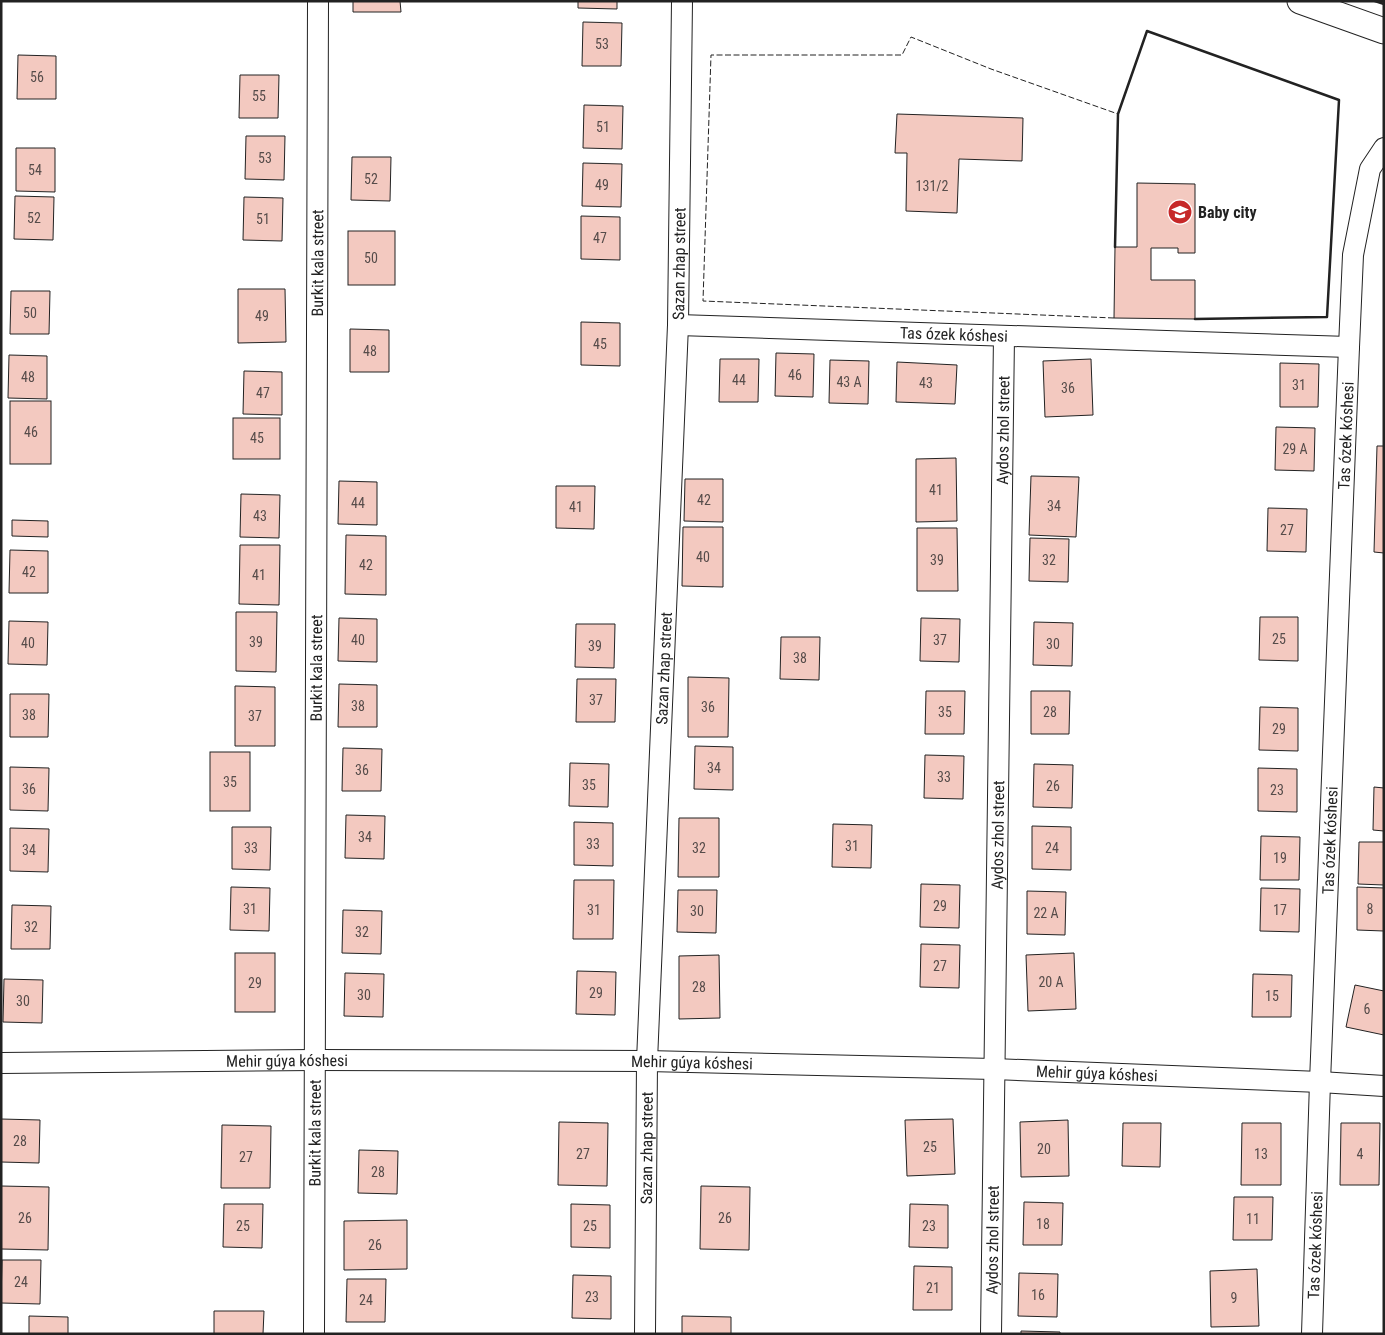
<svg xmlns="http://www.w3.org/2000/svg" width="1385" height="1335" font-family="'Roboto Condensed',sans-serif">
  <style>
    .building { fill: #f3c9c0; stroke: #222 }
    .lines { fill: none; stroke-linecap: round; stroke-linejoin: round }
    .minor-casing { stroke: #222; stroke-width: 22 }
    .tertiary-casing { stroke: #222; stroke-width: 27 }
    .minor { stroke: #fff; stroke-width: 20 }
    .tertiary { stroke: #fff; stroke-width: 25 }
    .fence { stroke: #222; stroke-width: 1; stroke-dasharray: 6 2.5; stroke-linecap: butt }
    .wall { stroke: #222; stroke-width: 2.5 }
    .labels { text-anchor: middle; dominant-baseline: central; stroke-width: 4; stroke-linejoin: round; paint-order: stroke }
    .number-label { font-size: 14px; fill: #564c4a }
    .poi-label { font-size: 16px; font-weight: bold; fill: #222; stroke: #fff; text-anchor: start }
    .street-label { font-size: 16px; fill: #222; stroke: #fff }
  </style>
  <rect width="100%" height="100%" fill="#fff"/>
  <g class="building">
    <polygon points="353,1 400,1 401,12 353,12"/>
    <polygon points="578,1 617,1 617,9 578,8"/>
    <polygon points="583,22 622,23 621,66 582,66"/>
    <polygon points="18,55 56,56 56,99 17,99"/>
    <polygon points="240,75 279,75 278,118 239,118"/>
    <polygon points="584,105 623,106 622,149 583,148"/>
    <polygon points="897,114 1023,118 1022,161 959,159 957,213 906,211 907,153 895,153"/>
    <polygon points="246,136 285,136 284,180 245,179"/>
    <polygon points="16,148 55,148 55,192 16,191"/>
    <polygon points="352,157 391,157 390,201 351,200"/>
    <polygon points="583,163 622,164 621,207 582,206"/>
    <polygon points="1137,183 1195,184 1195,253 1178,253 1178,248 1151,248 1151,280 1195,280 1195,319 1114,318 1115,247 1137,247"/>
    <polygon points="15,196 54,197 53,240 14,239"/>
    <polygon points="244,197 283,198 282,241 243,240"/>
    <polygon points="581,216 620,217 620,260 581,259"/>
    <rect x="348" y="231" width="47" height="54"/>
    <polygon points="238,289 285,289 286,342 238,343"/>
    <polygon points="11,291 50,291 49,334 10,334"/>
    <polygon points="581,322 620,323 620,366 581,365"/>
    <polygon points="350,329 389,330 389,372 350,372"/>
    <polygon points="776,353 814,354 813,397 775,396"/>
    <polygon points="9,355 47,356 47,399 8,398"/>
    <polygon points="720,359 759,359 758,402 719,402"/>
    <polygon points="1091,359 1093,415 1045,417 1043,361"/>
    <polygon points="830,360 869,361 868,404 829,403"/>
    <polygon points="897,362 957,365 955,404 896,402"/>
    <polygon points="1280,363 1319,364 1318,407 1280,407"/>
    <polygon points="244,371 282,372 282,415 243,414"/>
    <rect x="10" y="401" width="41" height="63"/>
    <rect x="233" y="418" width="47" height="41"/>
    <polygon points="1276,427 1315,428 1314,471 1275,470"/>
    <polygon points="1377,446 1384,446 1384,553 1374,552"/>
    <polygon points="956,458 957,521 916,522 916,459"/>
    <polygon points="1031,476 1079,477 1076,537 1029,535"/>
    <polygon points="685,479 723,479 723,522 684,521"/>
    <polygon points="339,481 377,482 377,525 338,524"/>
    <polygon points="556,486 595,486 594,529 556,528"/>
    <polygon points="241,494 280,495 279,538 240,537"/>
    <polygon points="1268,508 1307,509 1306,552 1267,551"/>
    <polygon points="12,520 48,521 48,537 12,536"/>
    <polygon points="683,527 723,527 723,587 682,586"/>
    <polygon points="917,528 957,528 958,591 917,591"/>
    <polygon points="346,535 386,536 386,595 345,594"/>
    <polygon points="1030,538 1069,539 1068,582 1029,581"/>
    <polygon points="240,545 280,545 279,605 239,604"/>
    <polygon points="10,550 48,551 48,593 9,593"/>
    <polygon points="236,612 277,612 276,672 236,671"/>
    <polygon points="1260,617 1298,617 1298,661 1259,660"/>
    <polygon points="339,618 377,619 377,662 338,661"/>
    <polygon points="921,618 960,619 959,662 920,661"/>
    <polygon points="9,621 48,622 47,665 8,664"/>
    <polygon points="1034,622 1073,623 1072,666 1033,665"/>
    <polygon points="576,624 615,624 614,668 575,667"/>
    <polygon points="781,637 820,637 819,680 780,679"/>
    <polygon points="688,677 729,678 728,737 688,737"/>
    <polygon points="577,679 616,679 615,722 576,722"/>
    <polygon points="339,684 377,685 377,727 338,727"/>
    <polygon points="235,686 275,687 275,746 235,746"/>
    <polygon points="926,691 965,691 964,734 925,734"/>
    <polygon points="1031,691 1070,691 1069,734 1031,734"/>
    <polygon points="10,694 49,694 48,737 10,737"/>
    <polygon points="1260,707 1298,708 1298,751 1259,750"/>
    <polygon points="695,746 733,747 733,790 694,789"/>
    <polygon points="343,748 382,749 381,791 342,791"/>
    <rect x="210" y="752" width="40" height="59"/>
    <polygon points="925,755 964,756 963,799 924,798"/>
    <polygon points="570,763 609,764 608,807 569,806"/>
    <polygon points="1034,764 1073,765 1072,808 1033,807"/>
    <polygon points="10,767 49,768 48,811 10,810"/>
    <polygon points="1258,768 1297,769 1297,812 1258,811"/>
    <polygon points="1374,787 1384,788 1384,831 1373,830"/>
    <polygon points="346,815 385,816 384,859 345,858"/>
    <polygon points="679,818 719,818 719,877 678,877"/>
    <polygon points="574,822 613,823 613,866 574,865"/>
    <polygon points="833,824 872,825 871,868 832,867"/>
    <polygon points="1032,826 1071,827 1071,870 1032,869"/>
    <polygon points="232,827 271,827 270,870 232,869"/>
    <polygon points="10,828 49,829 48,872 10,871"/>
    <polygon points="1261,836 1300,837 1299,880 1260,880"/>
    <polygon points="1359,842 1384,842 1384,885 1358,884"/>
    <polygon points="574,880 614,880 613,939 573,939"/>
    <polygon points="921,884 960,885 959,928 920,927"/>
    <polygon points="231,887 270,888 269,931 230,930"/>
    <polygon points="1357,887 1384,888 1384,931 1357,930"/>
    <polygon points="1261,888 1300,889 1299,932 1260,931"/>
    <polygon points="678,890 717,890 716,933 677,932"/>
    <polygon points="1027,891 1066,892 1065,935 1027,934"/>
    <polygon points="12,905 51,906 50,949 11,949"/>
    <polygon points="343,910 382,911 381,954 342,953"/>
    <polygon points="921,944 960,945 959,988 920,987"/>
    <rect x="235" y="953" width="40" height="59"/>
    <polygon points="1074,953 1076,1009 1028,1011 1026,955"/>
    <polygon points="719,955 720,1018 679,1019 679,956"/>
    <polygon points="577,971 616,972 615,1015 576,1014"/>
    <polygon points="345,973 384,974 383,1017 344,1016"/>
    <polygon points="1253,974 1292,975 1291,1017 1252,1017"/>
    <polygon points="4,979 43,980 42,1023 3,1022"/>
    <polygon points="1355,985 1384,991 1384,1035 1346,1027"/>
    <polygon points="1,1119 40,1120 39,1163 1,1162"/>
    <polygon points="953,1119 955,1174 907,1176 905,1120"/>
    <polygon points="1068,1120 1069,1176 1021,1177 1020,1122"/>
    <polygon points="559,1122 608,1123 607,1186 558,1185"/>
    <polygon points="1123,1123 1161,1123 1160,1167 1122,1166"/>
    <polygon points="1242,1123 1281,1123 1281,1185 1241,1185"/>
    <polygon points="1341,1123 1380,1123 1379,1185 1340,1185"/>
    <polygon points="222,1125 271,1126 270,1188 221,1188"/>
    <polygon points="359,1150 398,1151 397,1194 358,1193"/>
    <polygon points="1,1186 49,1187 48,1250 1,1249"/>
    <polygon points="701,1186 750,1187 749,1250 700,1249"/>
    <polygon points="1234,1197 1273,1197 1272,1240 1233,1240"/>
    <polygon points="1024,1202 1063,1203 1062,1245 1023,1245"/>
    <polygon points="224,1204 263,1204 262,1248 223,1247"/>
    <polygon points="571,1204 610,1205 610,1248 571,1247"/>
    <polygon points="910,1204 948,1205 948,1248 909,1247"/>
    <polygon points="407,1220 407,1269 344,1270 344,1221"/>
    <polygon points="2,1260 41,1260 40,1304 1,1303"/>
    <polygon points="914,1266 952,1267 952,1310 913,1310"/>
    <polygon points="1257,1269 1259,1326 1211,1327 1210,1271"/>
    <polygon points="1019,1273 1058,1274 1057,1317 1018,1316"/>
    <polygon points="573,1275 611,1276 611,1319 572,1318"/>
    <polygon points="347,1279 386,1279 385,1322 346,1322"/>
    <polygon points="214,1311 264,1311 263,1334 214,1334"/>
    <polygon points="29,1316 68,1317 68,1334 29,1334"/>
    <polygon points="682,1316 731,1317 731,1334 682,1334"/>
    <polygon points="1021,1331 1060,1332 1060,1334 1021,1334"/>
  </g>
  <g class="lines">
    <defs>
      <g id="minor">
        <path id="s1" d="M678,325l671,22"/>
        <path id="s2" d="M1,1063l313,-3 333,1 347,8 326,13 64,4"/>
        <path id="s3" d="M314,1334l4,-1333"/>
        <path id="s4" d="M645,1334l2,-273 31,-736 4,-324"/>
        <path id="s5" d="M991,1334l13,-998"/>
        <path id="s6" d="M1312,1334l8,-252 29,-735 4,-92 17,-86 14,-21"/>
      </g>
      <polyline id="tertiary" points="1300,1 1384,31"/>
    </defs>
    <use href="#minor" class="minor-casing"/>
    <use href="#tertiary" class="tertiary-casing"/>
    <use href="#minor" class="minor"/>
    <use href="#tertiary" class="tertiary"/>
    <polyline class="fence" points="1114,318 703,301 711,55 902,55 911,37 991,69 1118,114"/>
    <g class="wall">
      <polyline points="1375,1 1384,4"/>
      <polyline points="1115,247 1118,114 1147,31 1339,100 1327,317 1195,319"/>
    </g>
  </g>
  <defs>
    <symbol id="school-disc" viewBox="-11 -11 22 22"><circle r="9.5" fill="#c62828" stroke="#fff"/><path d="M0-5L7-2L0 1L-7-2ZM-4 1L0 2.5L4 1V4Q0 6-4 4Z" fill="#fff"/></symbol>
  </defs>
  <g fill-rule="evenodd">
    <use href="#school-disc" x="1166" y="198" width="28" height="28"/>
  </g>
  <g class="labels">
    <g class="number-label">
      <text x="602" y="44">53</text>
      <text x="37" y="77">56</text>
      <text x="259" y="96">55</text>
      <text x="603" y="127">51</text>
      <text x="265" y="158">53</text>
      <text x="35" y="170">54</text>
      <text x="371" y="179">52</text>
      <text x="602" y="185">49</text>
      <text x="932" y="186">131/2</text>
      <text x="34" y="218">52</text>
      <text x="263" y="219">51</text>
      <text x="600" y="238">47</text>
      <text x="371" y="258">50</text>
      <text x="30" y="313">50</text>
      <text x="262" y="316">49</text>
      <text x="600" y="344">45</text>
      <text x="370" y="351">48</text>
      <text x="795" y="375">46</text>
      <text x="28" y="377">48</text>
      <text x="739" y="380">44</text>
      <text x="849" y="382">43 А</text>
      <text x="926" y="383">43</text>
      <text x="1299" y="385">31</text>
      <text x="1068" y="388">36</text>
      <text x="263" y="393">47</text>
      <text x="31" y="432">46</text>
      <text x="257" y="438">45</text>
      <text x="1295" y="449">29 А</text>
      <text x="936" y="490">41</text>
      <text x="704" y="500">42</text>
      <text x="358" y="503">44</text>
      <text x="1054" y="506">34</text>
      <text x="576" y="507">41</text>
      <text x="260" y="516">43</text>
      <text x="1287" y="530">27</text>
      <text x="703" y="557">40</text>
      <text x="937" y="560">39</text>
      <text x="1049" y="560">32</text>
      <text x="366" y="565">42</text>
      <text x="29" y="572">42</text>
      <text x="259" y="575">41</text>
      <text x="1279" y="639">25</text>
      <text x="358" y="640">40</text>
      <text x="940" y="640">37</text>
      <text x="256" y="642">39</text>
      <text x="28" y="643">40</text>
      <text x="1053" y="644">30</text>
      <text x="595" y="646">39</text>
      <text x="800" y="658">38</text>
      <text x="596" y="700">37</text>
      <text x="358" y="706">38</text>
      <text x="708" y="707">36</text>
      <text x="945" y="712">35</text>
      <text x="1050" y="712">28</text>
      <text x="29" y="715">38</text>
      <text x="255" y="716">37</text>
      <text x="1279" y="729">29</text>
      <text x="714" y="768">34</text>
      <text x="362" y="770">36</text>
      <text x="944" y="777">33</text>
      <text x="230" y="782">35</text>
      <text x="589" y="785">35</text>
      <text x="1053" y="786">26</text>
      <text x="29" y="789">36</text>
      <text x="1277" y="790">23</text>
      <text x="365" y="837">34</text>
      <text x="593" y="844">33</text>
      <text x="852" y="846">31</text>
      <text x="251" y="848">33</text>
      <text x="699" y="848">32</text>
      <text x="1052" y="848">24</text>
      <text x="29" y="850">34</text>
      <text x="1280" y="858">19</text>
      <text x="940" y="906">29</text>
      <text x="250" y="909">31</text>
      <text x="1370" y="909">8</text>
      <text x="594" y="910">31</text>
      <text x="1280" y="910">17</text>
      <text x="697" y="911">30</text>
      <text x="1046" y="913">22 А</text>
      <text x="31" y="927">32</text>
      <text x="362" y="932">32</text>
      <text x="940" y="966">27</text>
      <text x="1051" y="982">20 А</text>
      <text x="255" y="983">29</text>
      <text x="699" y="987">28</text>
      <text x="596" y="993">29</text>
      <text x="364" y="995">30</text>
      <text x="1272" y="996">15</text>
      <text x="23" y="1001">30</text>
      <text x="1367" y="1009">6</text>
      <text x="20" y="1141">28</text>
      <text x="930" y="1147">25</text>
      <text x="1044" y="1149">20</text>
      <text x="583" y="1154">27</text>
      <text x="1261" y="1154">13</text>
      <text x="1360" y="1154">4</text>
      <text x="246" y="1157">27</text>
      <text x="378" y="1172">28</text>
      <text x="25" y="1218">26</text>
      <text x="725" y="1218">26</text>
      <text x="1253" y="1219">11</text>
      <text x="1043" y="1224">18</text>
      <text x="243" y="1226">25</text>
      <text x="590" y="1226">25</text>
      <text x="929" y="1226">23</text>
      <text x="375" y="1245">26</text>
      <text x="21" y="1282">24</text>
      <text x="933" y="1288">21</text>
      <text x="1038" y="1295">16</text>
      <text x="592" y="1297">23</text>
      <text x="1234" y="1298">9</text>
      <text x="366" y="1300">24</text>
    </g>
    <g class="poi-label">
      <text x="1198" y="212">Baby city</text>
    </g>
    <g class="street-label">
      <text stroke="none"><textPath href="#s3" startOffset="1071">Burkit kala street</textPath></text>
      <text stroke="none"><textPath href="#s4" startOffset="1071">Sazan zhap street</textPath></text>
      <text stroke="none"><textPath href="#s1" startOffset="276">Tas ózek kóshesi</textPath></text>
      <text stroke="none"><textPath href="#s5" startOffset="904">Aydos zhol street</textPath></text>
      <text stroke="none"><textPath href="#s6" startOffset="899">Tas ózek kóshesi</textPath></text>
      <text stroke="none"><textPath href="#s3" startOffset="666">Burkit kala street</textPath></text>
      <text stroke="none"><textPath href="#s4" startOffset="666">Sazan zhap street</textPath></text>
      <text stroke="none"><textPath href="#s5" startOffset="499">Aydos zhol street</textPath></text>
      <text stroke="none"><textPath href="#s6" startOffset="494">Tas ózek kóshesi</textPath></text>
      <text stroke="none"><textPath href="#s2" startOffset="286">Mehir gúyа kóshesi</textPath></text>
      <text stroke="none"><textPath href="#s2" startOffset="691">Mehir gúyа kóshesi</textPath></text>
      <text stroke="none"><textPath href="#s2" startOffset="1096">Mehir gúyа kóshesi</textPath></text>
      <text stroke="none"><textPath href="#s3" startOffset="201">Burkit kala street</textPath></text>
      <text stroke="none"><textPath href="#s4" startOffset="186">Sazan zhap street</textPath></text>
      <text stroke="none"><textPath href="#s5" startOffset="94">Aydos zhol street</textPath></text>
      <text stroke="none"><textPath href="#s6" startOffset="89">Tas ózek kóshesi</textPath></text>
    </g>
  </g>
  <rect width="1385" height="1335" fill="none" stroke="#222222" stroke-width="5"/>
</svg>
